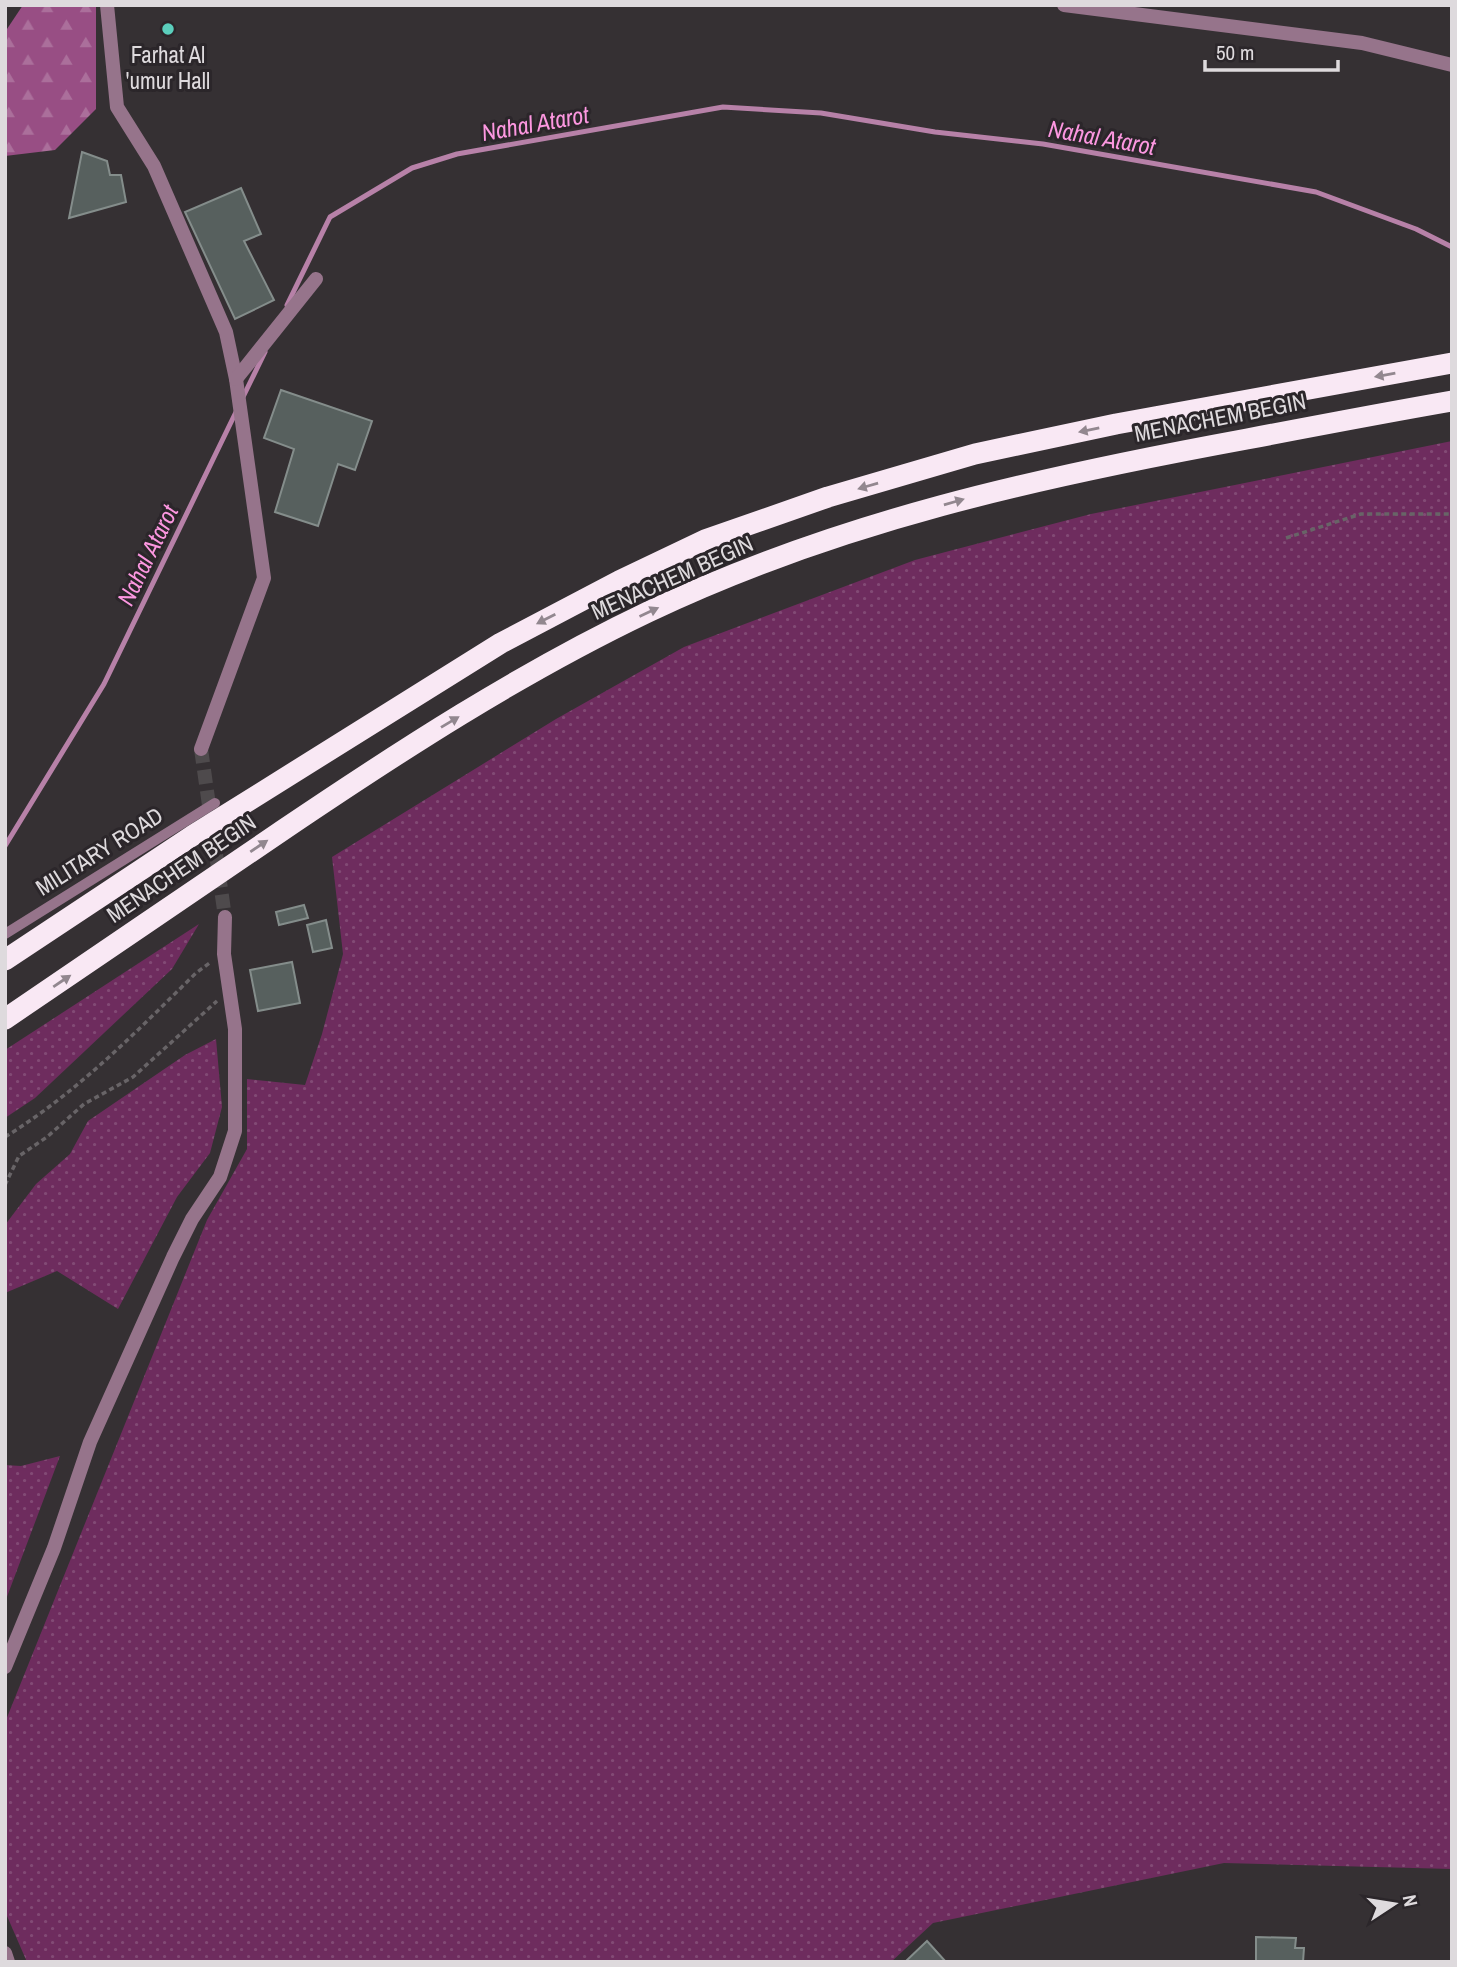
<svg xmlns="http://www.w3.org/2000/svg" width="1457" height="1967" font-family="'Archivo Narrow',sans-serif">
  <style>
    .grass { fill: url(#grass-dots) }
    .forest { fill: url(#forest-firs) }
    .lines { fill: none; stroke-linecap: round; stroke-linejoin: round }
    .stream { stroke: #b781a8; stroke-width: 5 }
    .building { fill: #57605e; stroke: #848d8b; stroke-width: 2 }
    .street-tunnel { stroke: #4e4a4c; stroke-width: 14; stroke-dasharray: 14 7; stroke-linecap: butt }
    .path { stroke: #686467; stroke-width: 3.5; stroke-dasharray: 5 3.5; stroke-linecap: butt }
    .lane { stroke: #96748b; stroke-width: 10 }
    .street { stroke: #96748b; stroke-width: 14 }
    .highway { stroke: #f9e8f4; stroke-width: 21 }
    .oneway { fill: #92878f }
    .poi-dot { fill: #5bcebc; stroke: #2b262a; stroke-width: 2.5 }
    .labels { text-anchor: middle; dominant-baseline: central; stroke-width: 6; stroke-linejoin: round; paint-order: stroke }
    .poi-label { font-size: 23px; fill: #dedadd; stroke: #2b262a }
    .street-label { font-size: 23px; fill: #dedadd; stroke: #2b262a }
    .water-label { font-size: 24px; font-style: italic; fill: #fc97e0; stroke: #2b262a }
  </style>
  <defs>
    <pattern id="grass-dots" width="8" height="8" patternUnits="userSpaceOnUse" patternTransform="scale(1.75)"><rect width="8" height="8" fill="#6e2c5e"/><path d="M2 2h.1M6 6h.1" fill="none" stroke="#824a75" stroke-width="1.8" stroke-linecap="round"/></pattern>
    <pattern id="forest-firs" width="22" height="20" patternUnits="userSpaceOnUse" patternTransform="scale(1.75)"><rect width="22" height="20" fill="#984e84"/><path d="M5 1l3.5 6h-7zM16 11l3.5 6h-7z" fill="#ab6f9b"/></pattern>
  </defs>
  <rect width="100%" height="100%" fill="#353033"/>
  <g class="grass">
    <polygon points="1452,441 1452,1869 1224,1863 933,1923 891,1962 27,1962 7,1916 5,1904 6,1720 207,1220 247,1149 247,1079 305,1085 322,1034 343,954 332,857 556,719 684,647 915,560 1091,514"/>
    <polygon points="199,924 172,969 35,1098 5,1118 5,1050"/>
    <polygon points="216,1039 222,1107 210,1153 177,1197 118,1309 57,1271 5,1293 5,1225 36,1184 70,1154 88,1121 185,1055"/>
    <polygon points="60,1456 5,1602 5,1465 21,1466"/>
  </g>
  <polygon class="forest" points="23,5 96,5 96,109 55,150 5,156 5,32"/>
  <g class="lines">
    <g class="stream">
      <polyline points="287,305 330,217 412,168 457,154 723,107 821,113 935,132 1043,144 1316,192 1416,229 1452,247"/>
      <polyline points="243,397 265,352"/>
      <polyline points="5,846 104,684 236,412"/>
    </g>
  </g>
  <g class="building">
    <polygon points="82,152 107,161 110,175 121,175 126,202 69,218"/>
    <polygon points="241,188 261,234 244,241 274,300 235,319 185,212"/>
    <polygon points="281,390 372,421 355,470 338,464 318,526 275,512 294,449 264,438"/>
    <polygon points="304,905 308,918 279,925 276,912"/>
    <polygon points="326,920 332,948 313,952 307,925"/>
    <polygon points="292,962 300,1003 258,1011 250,970"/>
    <polygon points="1256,1937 1296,1938 1295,1948 1304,1948 1303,1962 1256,1962"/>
    <polygon points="927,1941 946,1962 905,1962"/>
  </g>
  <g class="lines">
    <polyline class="street-tunnel" points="201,749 225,917"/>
    <g class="path">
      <polyline points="1286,538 1361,514 1452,514"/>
      <path d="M5,1137c74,-46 130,-104 191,-164l15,-11"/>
      <polyline points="5,1185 19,1156 47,1137 84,1104 133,1077 217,1001"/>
    </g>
    <polyline class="lane" points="5,934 215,803"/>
    <g class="street">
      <polyline points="107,5 117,107 154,166 226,332 236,379 264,578 201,749"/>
      <polyline points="1064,5 1362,43 1452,65"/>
      <polyline points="236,379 316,279"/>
      <polyline points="5,1667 54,1548 90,1442 173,1257 192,1219 220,1177 235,1131 235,1029 224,954 225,917"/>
      <polyline points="5,1953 8,1962"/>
    </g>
    <g class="highway">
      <polyline points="5,960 192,836 501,643 619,581 705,540 828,497 975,454 1116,424 1452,363"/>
      <path d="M5,1019c93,-63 185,-126 278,-189 117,-79 237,-157 365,-218 191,-91 392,-135 599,-173 68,-13 136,-26 205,-38"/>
    </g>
  </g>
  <defs><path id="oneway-solid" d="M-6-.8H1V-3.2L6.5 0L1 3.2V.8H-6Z" transform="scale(1.75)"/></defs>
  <g class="oneway">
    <use href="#oneway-solid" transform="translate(1385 375) rotate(170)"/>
    <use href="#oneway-solid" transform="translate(1089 430) rotate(168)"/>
    <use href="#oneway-solid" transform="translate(868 486) rotate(164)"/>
    <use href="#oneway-solid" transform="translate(954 502) rotate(-16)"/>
    <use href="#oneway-solid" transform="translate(649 612) rotate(-25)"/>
    <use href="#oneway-solid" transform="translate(546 619) rotate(153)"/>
    <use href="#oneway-solid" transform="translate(450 722) rotate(-31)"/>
    <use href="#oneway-solid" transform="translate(259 846) rotate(-34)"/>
    <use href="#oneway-solid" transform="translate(62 981) rotate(-34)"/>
  </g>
  <circle class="poi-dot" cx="168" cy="29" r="7"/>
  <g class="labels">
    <g class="poi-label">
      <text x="168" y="54">Farhat Al<tspan x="168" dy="26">'umur Hall</tspan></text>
    </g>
    <g class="street-label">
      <text transform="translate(1220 417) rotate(-11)">MENACHEM BEGIN</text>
      <text transform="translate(672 577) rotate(-24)">MENACHEM BEGIN</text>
      <text transform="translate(99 851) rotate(-32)">MILITARY ROAD</text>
      <text transform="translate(181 868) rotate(-34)">MENACHEM BEGIN</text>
    </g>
    <g class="water-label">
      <text transform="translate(535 123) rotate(-10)">Nahal Atarot</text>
      <text transform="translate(1102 137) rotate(10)">Nahal Atarot</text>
      <text transform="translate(147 555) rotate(-64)">Nahal Atarot</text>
    </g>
  </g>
  <rect width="1457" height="1967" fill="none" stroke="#dedadd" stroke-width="14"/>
  <g transform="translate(1394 1904) rotate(78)" stroke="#2b262a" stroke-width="5" paint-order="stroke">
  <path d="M0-5L12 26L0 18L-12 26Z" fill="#dedadd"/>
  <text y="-10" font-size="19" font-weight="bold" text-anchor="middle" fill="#dedadd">N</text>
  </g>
  <path d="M1205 60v10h133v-10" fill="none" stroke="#dedadd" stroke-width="3.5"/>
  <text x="1216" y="60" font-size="21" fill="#dedadd" stroke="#2b262a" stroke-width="5" paint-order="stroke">50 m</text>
</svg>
